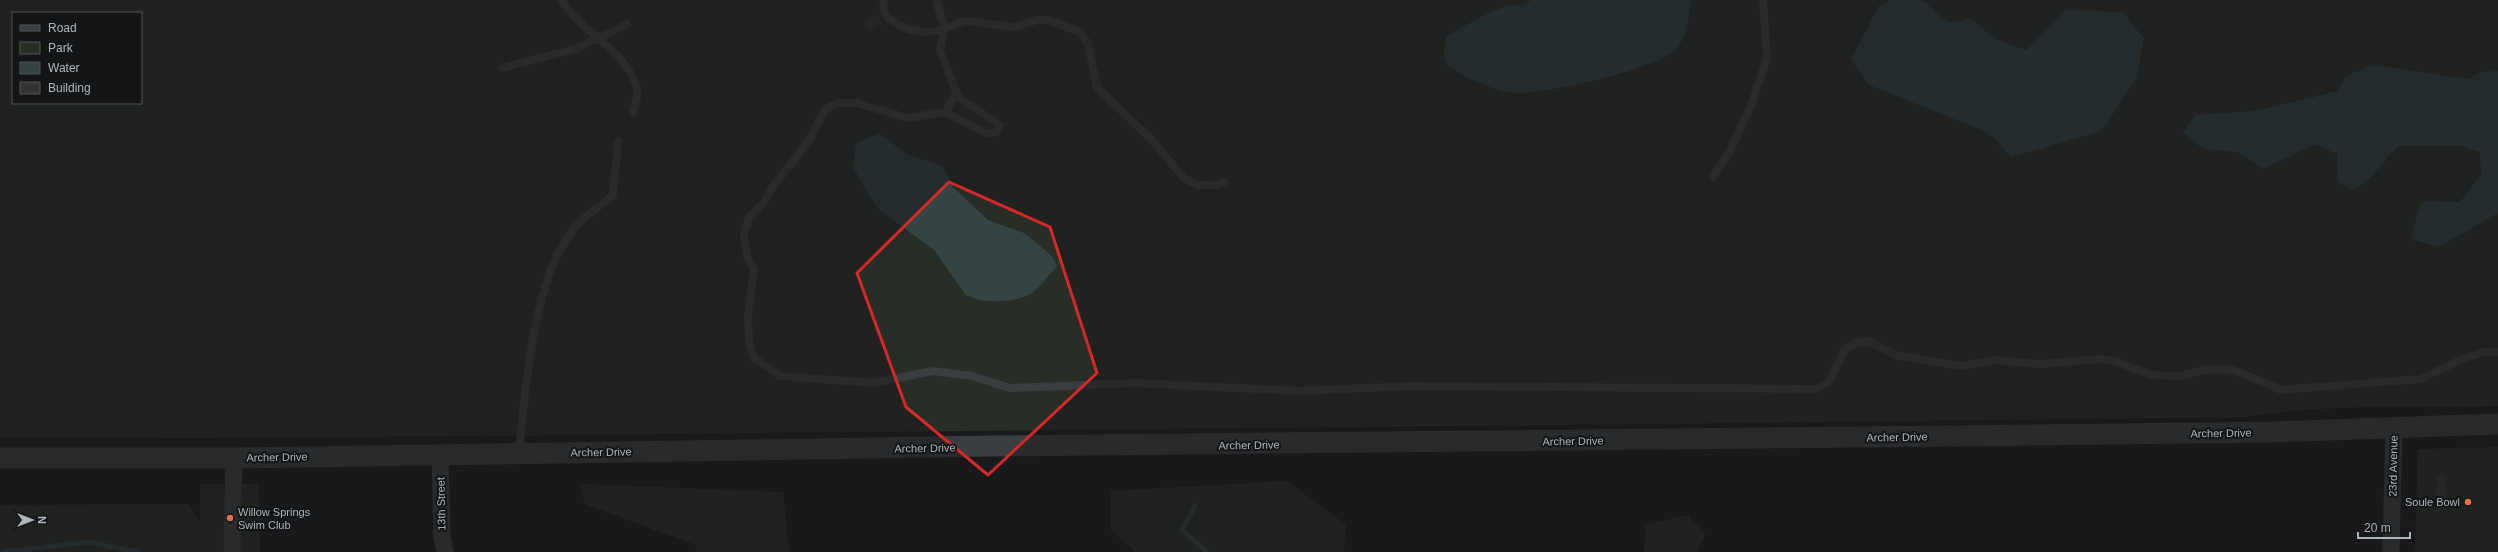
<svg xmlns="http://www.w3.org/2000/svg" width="2498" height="552" font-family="Arial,sans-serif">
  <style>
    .green { fill: #282d26; fill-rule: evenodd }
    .water { fill: #344343 }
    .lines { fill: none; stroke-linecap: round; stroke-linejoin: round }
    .stream { stroke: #344343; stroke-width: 5 }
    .building { fill: #343537 }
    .service { stroke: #3b3e40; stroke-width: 8 }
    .minor { stroke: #3b3e40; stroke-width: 17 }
    .tertiary { stroke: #3b3e40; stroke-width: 21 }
    .marked { fill: none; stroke: #d62828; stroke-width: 3; stroke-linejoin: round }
    .poi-dot { fill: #e06f4d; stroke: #141516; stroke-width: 1.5 }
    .labels { text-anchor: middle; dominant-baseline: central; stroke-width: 4; stroke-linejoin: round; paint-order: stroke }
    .street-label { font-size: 11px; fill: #adb6b9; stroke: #141516 }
    .poi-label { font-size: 11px; fill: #adb6b9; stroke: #141516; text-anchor: end }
  </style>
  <rect width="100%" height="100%" fill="#191a1b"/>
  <g class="green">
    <path d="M0,0h2498v406c-80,2 -174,-3 -251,11 -493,6 -986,11 -1479,16 -256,2 -512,7 -768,4zM13,13h128v90h-128z"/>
    <polygon points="2498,447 2498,552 2415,552 2418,449"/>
    <polygon points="1287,481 1346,525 1344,552 1135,552 1111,529 1111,491"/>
    <polygon points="200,484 259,484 260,552 0,552 0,505 188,504 200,523"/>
    <polygon points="580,484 783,492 789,552 697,552 696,545 585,504"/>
    <polygon points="1688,515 1705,535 1697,552 1644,552 1645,525"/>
  </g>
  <g class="water">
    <path d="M1531,0h160c-2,15 -4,34 -13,47 -17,22 -133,47 -162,46 -15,0 -60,-17 -69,-29 -5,-8 -2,-18 -1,-27 19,-11 39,-24 61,-31 9,-2 16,0 24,-6z"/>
    <path d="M1890,0c8,0 21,0 29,0 18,6 23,33 49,17l29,23 29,10 40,-40 57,2 21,27 -8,39 -29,45 -9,9 -87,25 -22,-24 -120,-48 -18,-26 28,-53z"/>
    <polygon points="2373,65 2468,79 2481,72 2498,71 2498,213 2439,247 2411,239 2421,201 2460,202 2481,175 2480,152 2462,146 2398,146 2370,178 2354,190 2338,182 2337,154 2315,144 2263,169 2238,152 2203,149 2183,132 2196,115 2256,111 2338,91 2346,76"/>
    <path d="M879,134l29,21 35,11 9,20 36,34 36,13 28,23 5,10c-7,8 -15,18 -23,26 -14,11 -55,13 -69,2l-31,-44 -57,-42 -24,-41 3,-24z"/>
  </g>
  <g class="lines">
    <g class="stream">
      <polyline points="1195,506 1182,530 1207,552"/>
      <polyline points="3,552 88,542 137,552"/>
    </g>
  </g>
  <g class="building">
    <polygon points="877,14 882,24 869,31 864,21"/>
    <polygon points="2437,475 2446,476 2448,510 2436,510"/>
  </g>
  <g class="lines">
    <g class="service">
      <path d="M562,0c20,35 64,48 75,89 2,7 -3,18 -4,24"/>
      <path d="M884,0c-7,27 43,38 61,28l-9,-28"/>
      <polyline points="502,68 578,48 627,24"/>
      <polyline points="945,112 957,93"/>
      <polyline points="1713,177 1730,151 1750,108 1767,58 1763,0"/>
      <polyline points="1224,182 1215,185 1199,185 1185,179 1152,140 1097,87 1088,44 1080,32 1048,20 1037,20 1015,27 966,21 945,28 940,50 958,97 1000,125 997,132 988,134 945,112 908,118 856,103 839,103 825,109 808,142 771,189 764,203 749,217 744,236 747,256 754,270 748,315 749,341 754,358 780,376 873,383 933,371 972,376 1010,388 1137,383 1299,391 1409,386 1817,389 1829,381 1845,349 1856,343 1868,341 1896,355 1962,366 1994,360 2041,364 2099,359 2117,362 2152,375 2178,376 2210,369 2234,370 2281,390 2420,379 2465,358 2485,352 2498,352"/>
      <path d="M519,452c6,-61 14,-169 51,-218 10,-15 29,-27 43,-39l5,-54"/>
    </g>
    <g class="minor">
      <polyline points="440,455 442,535 445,552"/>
      <polyline points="232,552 234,458"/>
      <polyline points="2391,552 2394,428"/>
    </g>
    <polyline class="tertiary" points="0,458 234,458 994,446 1953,436 2271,432 2498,424"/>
  </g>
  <path d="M0 0H2498V552H0ZM949,182l101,45 47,146 -109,102 -82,-68 -49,-134z" fill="#191a1b" fill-opacity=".55" fill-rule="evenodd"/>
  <path class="marked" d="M949,182l101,45 47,146 -109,102 -82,-68 -49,-134z"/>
  <g class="poi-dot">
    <circle cx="2468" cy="502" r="4"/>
    <circle cx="230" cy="518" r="4"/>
  </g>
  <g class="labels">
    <g class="street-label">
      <text transform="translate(2221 433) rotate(-1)">Archer Drive</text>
      <text transform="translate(1897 437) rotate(-1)">Archer Drive</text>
      <text transform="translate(1573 441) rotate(-1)">Archer Drive</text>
      <text transform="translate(1249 445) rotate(-1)">Archer Drive</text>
      <text transform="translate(925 448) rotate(-1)">Archer Drive</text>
      <text transform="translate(601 452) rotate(-1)">Archer Drive</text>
      <text transform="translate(277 457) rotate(-1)">Archer Drive</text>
      <text transform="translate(2393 466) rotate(-89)">23rd Avenue</text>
      <text transform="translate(441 504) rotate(-91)">13th Street</text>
    </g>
    <g class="poi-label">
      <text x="2460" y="502">Soule Bowl</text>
      <text x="238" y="512" text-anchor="start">Willow Springs<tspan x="238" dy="13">Swim Club</tspan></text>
    </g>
  </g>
  <rect x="12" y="12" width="130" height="92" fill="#141516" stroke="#515557"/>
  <rect x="20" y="25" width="20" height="6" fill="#3b3e40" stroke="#515557"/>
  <text x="48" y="32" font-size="12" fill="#adb6b9">Road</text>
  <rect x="20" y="42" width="20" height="12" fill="#282d26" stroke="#515557"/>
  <text x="48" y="52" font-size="12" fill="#adb6b9">Park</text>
  <rect x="20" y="62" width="20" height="12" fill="#344343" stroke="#515557"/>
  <text x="48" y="72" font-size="12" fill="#adb6b9">Water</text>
  <rect x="20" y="82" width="20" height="12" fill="#343537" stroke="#515557"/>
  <text x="48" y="92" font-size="12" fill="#adb6b9">Building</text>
  <g transform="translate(32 520) rotate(90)" stroke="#141516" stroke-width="3" paint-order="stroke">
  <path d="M0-3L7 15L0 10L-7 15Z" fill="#adb6b9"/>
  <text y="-6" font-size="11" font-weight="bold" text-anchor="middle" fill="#adb6b9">N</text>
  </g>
  <path d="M2358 532v6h52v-6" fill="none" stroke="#adb6b9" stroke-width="2"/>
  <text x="2364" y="532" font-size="12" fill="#adb6b9" stroke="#141516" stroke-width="3" paint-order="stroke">20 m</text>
</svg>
